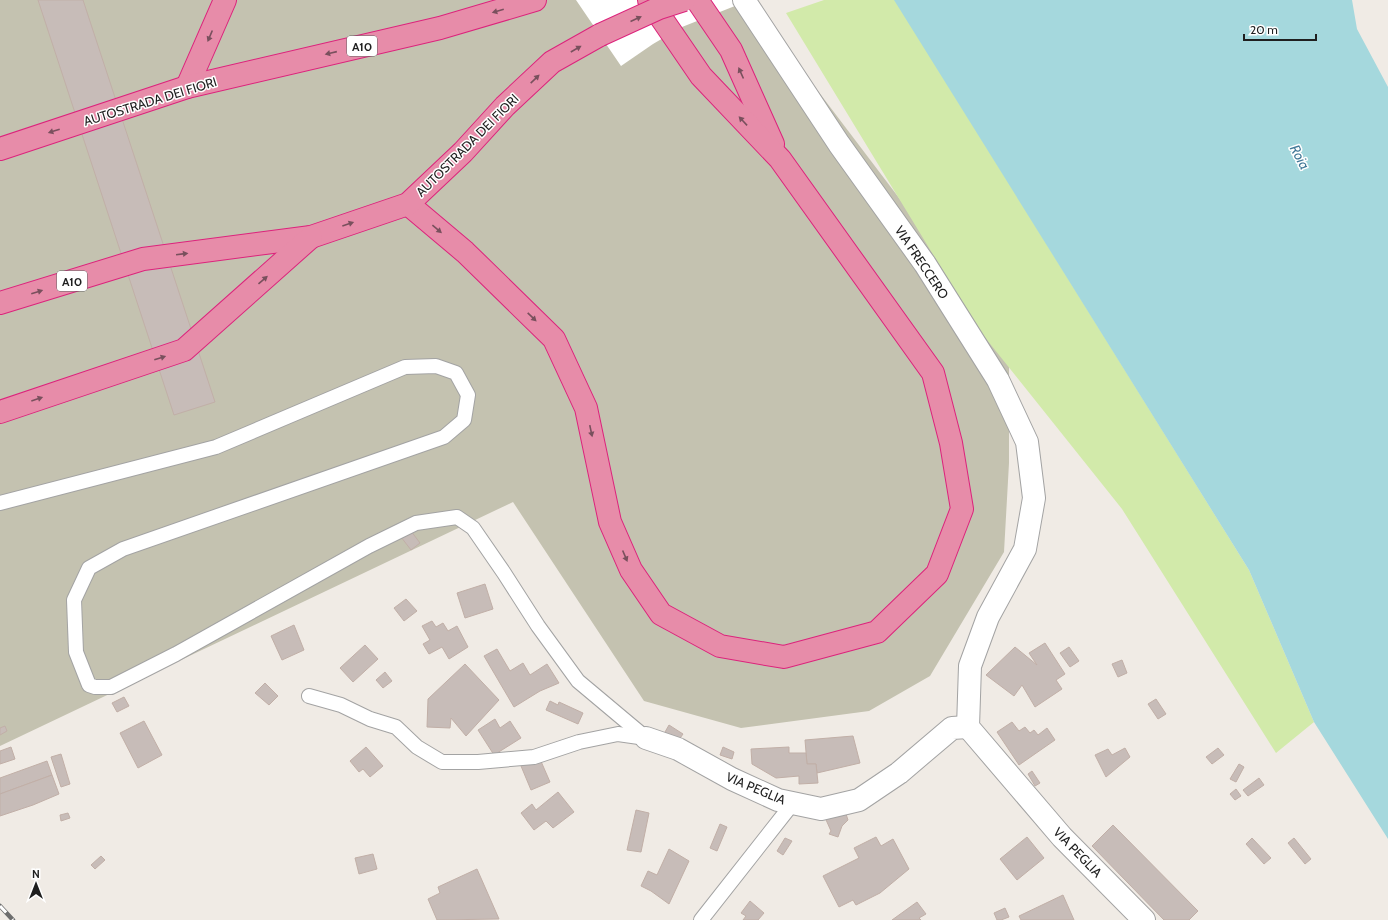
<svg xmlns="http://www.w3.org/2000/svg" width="1388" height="920" font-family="Cabin,sans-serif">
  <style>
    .construction { fill: #c4c2b0 }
    .grass { fill: #d2eaaa }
    .water { fill: #a5d8dd }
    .pier { fill: #fff }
    .building { fill: #c7bcb8; stroke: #c1afa7 }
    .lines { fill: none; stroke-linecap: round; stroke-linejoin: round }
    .lane-casing { stroke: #a3a3a3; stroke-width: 16 }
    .street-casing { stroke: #a3a3a3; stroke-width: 24 }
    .highway-casing { stroke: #dc237c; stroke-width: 24 }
    .lane { stroke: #fff; stroke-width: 14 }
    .street { stroke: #fff; stroke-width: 22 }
    .highway { stroke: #e78ca9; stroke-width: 22 }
    .rail-casing { stroke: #6d6d6d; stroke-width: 4.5 }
    .rail { stroke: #fff; stroke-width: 3; stroke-dasharray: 9; stroke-linecap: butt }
    .highway-bridge-casing { stroke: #dc237c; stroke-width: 24; stroke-linecap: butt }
    .highway-bridge { stroke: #e78ca9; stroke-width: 22 }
    .oneway { fill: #79505d }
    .labels { text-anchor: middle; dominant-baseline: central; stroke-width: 3; stroke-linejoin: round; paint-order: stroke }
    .shield { fill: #fff; stroke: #626262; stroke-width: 1 }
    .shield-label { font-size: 12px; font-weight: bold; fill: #1f1f1f }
    .street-label { font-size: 13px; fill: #1f1f1f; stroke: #fff }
    .water-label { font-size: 14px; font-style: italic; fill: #417897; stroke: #fff }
  </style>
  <rect width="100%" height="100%" fill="#f0ebe5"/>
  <polygon class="construction" points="0,0 749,0 1009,343 1009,463 1004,552 930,676 869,711 741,728 644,701 513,502 0,746"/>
  <polygon class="grass" points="824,0 895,0 1249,570 1314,722 1276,753 1122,509 979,330 786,13"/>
  <polygon class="water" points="894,0 1352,0 1357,29 1388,87 1388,839 1314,722 1249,570"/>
  <polygon class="pier" points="576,0 750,0 682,27 653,44 621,66"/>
  <g class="building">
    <polygon points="38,0 83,0 215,402 174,415"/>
    <polygon points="411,531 420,543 411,550 401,537"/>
    <polygon points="485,584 493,609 465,618 457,593"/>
    <polygon points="406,599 417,611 404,621 394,608"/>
    <polygon points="432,621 436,627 443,623 448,631 457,626 468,647 449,659 442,647 429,654 423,644 430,640 422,626"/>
    <polygon points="294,625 304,650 282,660 271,636"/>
    <polygon points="1045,643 1065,674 1056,680 1062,689 1035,707 1022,685 1014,696 986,675 1015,647 1037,665 1029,653"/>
    <polygon points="365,645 378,659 353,682 340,668"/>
    <polygon points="1069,647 1079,661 1070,667 1060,653"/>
    <polygon points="497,649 510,671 523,663 530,675 547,664 559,683 540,691 514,707 484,656"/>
    <polygon points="1122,660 1127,673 1118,677 1112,664"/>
    <polygon points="465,664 499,700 466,736 451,718 450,728 427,727 428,699"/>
    <polygon points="385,672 392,681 383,688 376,680"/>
    <polygon points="265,683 278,696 269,705 255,693"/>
    <polygon points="124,697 129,706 117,712 112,703"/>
    <polygon points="1156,699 1166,714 1158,719 1148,704"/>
    <polygon points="550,701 558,705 559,702 583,713 578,724 546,710"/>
    <polygon points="495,719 500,728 510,721 521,738 494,755 478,730"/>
    <polygon points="144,721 162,755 138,768 120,733"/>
    <polygon points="1012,722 1019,731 1025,727 1030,733 1034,730 1038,735 1047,728 1055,740 1019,765 997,732"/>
    <polygon points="669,725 683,734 678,741 665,732"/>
    <polygon points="5,726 7,731 0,735 0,728"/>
    <polygon points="853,736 860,763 817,773 816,764 807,764 805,740"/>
    <polygon points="11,747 15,759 0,764 0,751"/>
    <polygon points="366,747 383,766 370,777 363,769 359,772 350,761"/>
    <polygon points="723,747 734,752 732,759 720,755"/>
    <polygon points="789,747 789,753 806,753 807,764 816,764 818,783 799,784 799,776 776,778 752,764 751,749"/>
    <polygon points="1125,748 1130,757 1106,777 1095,755 1108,749 1112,755"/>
    <polygon points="1218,748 1224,755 1212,764 1206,757"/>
    <polygon points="61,754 70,784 61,787 51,757"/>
    <polygon points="540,759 550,782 531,790 521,766"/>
    <polygon points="47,761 52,775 0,794 0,778"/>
    <polygon points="1239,764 1244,767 1236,782 1230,779"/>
    <polygon points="1032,771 1040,783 1035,786 1028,774"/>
    <polygon points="52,775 59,794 33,805 0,816 0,794"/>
    <polygon points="1259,778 1264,785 1248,796 1243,790"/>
    <polygon points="1236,789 1241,796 1235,800 1230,794"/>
    <polygon points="558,792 574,812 553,828 546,821 534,830 521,813 532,804 536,810"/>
    <polygon points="636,810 649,813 641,852 627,850"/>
    <polygon points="845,811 848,820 842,826 838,837 829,834 831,831 823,813"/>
    <polygon points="68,813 70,818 61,821 60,815"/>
    <polygon points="720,824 727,827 717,851 710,848"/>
    <polygon points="1113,825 1198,911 1189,920 1164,920 1092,846"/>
    <polygon points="876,837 881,846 893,839 909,869 880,893 856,905 853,900 839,907 823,876 859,858 854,848"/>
    <polygon points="1027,837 1044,858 1017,880 1000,859"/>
    <polygon points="785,838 792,841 783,855 777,851"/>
    <polygon points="1252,838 1271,858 1264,864 1246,844"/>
    <polygon points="1294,838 1311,859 1305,864 1288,843"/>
    <polygon points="669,849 689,861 669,904 651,891 641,886 648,871 657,875"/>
    <polygon points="373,854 377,869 359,874 355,858"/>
    <polygon points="101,856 105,860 95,869 91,865"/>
    <polygon points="477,869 499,919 437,920 428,899 440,893 438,887"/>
    <polygon points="1063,895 1074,920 1021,920 1019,916"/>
    <polygon points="750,901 764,913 758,920 743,920 746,916 741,913"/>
    <polygon points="917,902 926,914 919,918 921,920 892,920"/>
    <polygon points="1005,908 1009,917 1001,920 997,920 994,913"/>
  </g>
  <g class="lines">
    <defs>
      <g id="lane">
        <polyline points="0,503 216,447 405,367 436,366 456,373 468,395 464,420 444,437 123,549 89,568 74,600 76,652 89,685 95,687 111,687 176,654 369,546 416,523 457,517 473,528 504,573 538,626 578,681 646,738"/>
        <polyline points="309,696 341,705 370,719 396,727 417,747 442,762 478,762 534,757 579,742 618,734 646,738"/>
        <polyline points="701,920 793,803"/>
      </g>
      <g id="street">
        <polyline points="744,0 839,144 925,264 998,380 1027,442 1034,498 1025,549 988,617 970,666 968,727 1062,837 1144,920"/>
        <polyline points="646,738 678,749 732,779 778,800 821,809 859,800 899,773 952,728 968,727"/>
      </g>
      <g id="highway">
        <polyline points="697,0 731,50 773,144"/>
        <polyline points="187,87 225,0"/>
        <polyline points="0,149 187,87 440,28 535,0"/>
        <polyline points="408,204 465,252 554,339 586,408 610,522 631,570 661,614 720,646 784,657 877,632 937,574 962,509 951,443 933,373 780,159 701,76 649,0"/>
        <polyline points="0,303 143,259 311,237 408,204 463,152 505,106 552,62 600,35"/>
        <polyline points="0,412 184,350 311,237"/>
      </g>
    </defs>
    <use href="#lane" class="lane-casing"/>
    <use href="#street" class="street-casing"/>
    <use href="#highway" class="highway-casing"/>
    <use href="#lane" class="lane"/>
    <use href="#street" class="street"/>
    <use href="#highway" class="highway"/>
    <defs>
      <polyline id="rail" points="0,906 13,920"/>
    </defs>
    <use href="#rail" class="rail-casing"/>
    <use href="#rail" class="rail"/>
    <defs>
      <polyline id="highway-bridge" points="600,35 659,8 684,0"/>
    </defs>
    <use href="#highway-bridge" class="highway-bridge-casing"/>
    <use href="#highway-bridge" class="highway-bridge"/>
  </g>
  <defs><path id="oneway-solid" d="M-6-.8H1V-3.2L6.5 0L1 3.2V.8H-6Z"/></defs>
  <g class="oneway">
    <use href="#oneway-solid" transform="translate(498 11) rotate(164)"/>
    <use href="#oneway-solid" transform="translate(636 19) rotate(-24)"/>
    <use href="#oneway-solid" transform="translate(210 36) rotate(113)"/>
    <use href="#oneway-solid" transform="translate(576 49) rotate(-30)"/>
    <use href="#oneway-solid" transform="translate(331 53) rotate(167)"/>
    <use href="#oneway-solid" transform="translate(741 73) rotate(-114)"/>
    <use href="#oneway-solid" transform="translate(535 79) rotate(-44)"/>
    <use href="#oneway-solid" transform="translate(743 121) rotate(-133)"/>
    <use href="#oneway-solid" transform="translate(54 131) rotate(162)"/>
    <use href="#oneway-solid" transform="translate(348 224) rotate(-19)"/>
    <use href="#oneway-solid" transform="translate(437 229) rotate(40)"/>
    <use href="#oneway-solid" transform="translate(182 254) rotate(-7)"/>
    <use href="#oneway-solid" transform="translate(263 280) rotate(-41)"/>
    <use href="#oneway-solid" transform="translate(37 292) rotate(-17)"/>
    <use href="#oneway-solid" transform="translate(532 317) rotate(44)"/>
    <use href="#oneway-solid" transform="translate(160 358) rotate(-18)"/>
    <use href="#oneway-solid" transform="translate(37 399) rotate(-19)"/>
    <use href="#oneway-solid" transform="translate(591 431) rotate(78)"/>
    <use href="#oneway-solid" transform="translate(625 556) rotate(67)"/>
  </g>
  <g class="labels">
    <g class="shield">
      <rect x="347" y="36" width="30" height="20" rx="3"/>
      <rect x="57" y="271" width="30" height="20" rx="3"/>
    </g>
    <g class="shield-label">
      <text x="362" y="46">A10</text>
      <text x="72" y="281">A10</text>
    </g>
    <g class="street-label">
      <text transform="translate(150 101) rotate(-17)">AUTOSTRADA DEI FIORI</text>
      <text transform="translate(467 145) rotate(-45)">AUTOSTRADA DEI FIORI</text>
      <text transform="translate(922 262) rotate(56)">VIA FRECCERO</text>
      <text transform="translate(756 788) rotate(23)">VIA PEGLIA</text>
      <text transform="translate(1078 852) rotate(46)">VIA PEGLIA</text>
    </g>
    <g class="water-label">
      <text transform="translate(1300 157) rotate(62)">Roia</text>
    </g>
  </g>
  <g transform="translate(36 884)" stroke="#ffffff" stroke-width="3" paint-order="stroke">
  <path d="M0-3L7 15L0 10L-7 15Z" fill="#1f1f1f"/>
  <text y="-6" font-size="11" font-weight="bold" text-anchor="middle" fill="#1f1f1f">N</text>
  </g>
  <path d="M1244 34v6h72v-6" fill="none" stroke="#1f1f1f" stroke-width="2"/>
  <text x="1250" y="34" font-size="12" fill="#1f1f1f" stroke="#ffffff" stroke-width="3" paint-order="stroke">20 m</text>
</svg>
